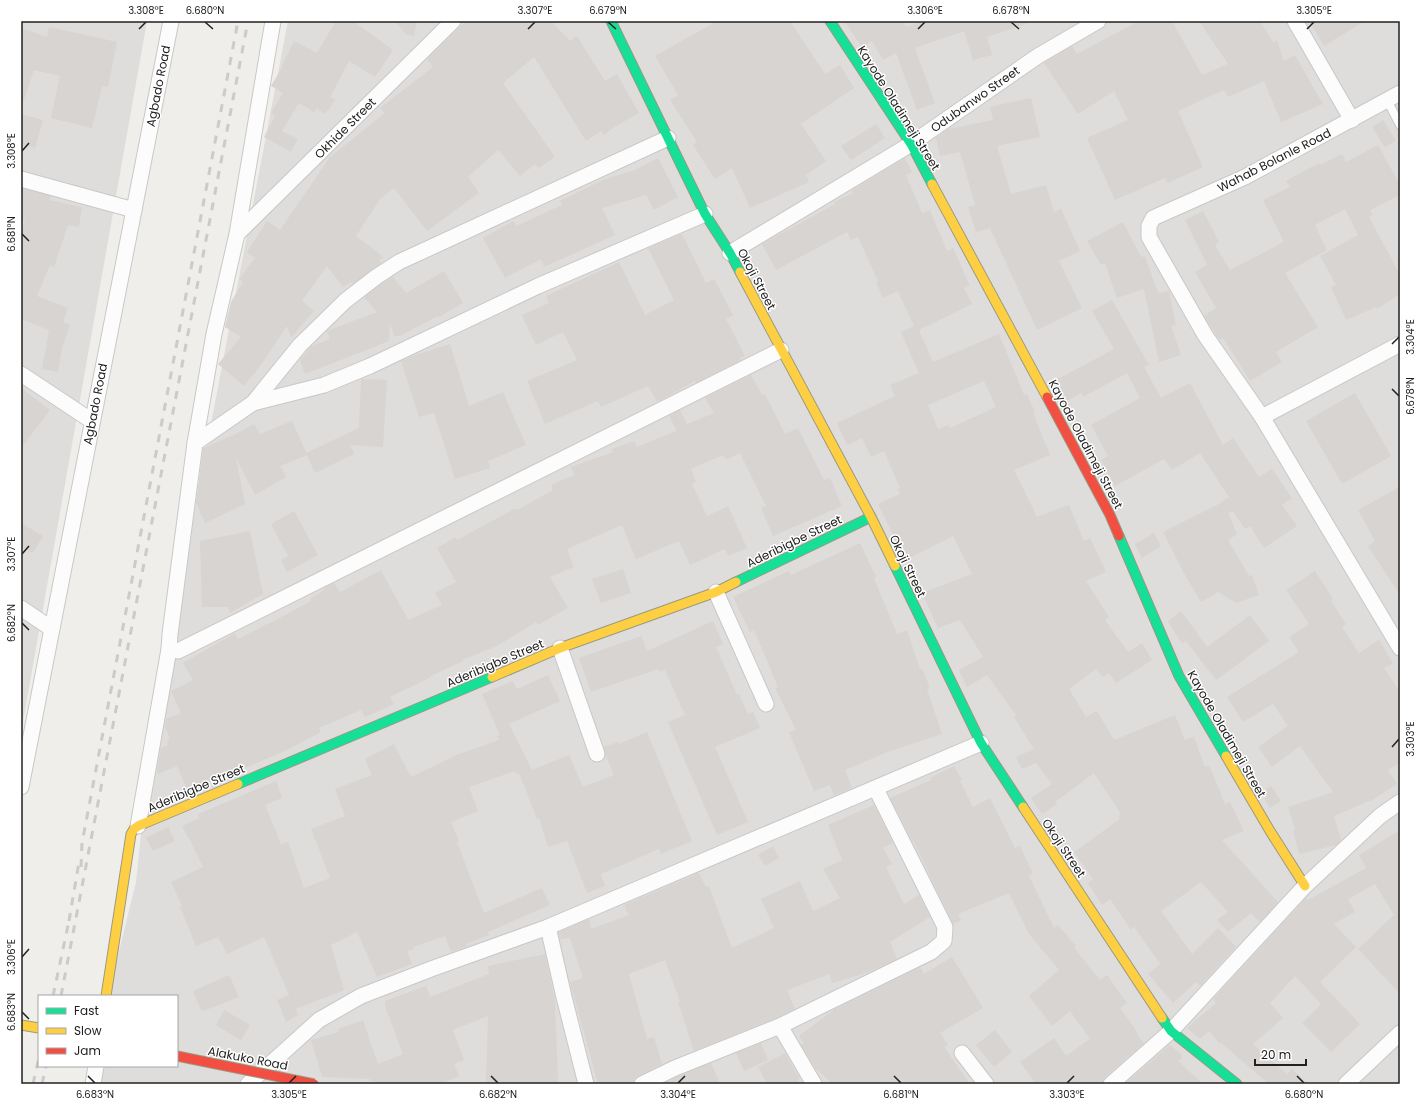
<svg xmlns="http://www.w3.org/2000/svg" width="1421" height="1105" font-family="Poppins,sans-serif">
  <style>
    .residential { fill: #dfdddb }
    .building { fill: #d7d4d1; fill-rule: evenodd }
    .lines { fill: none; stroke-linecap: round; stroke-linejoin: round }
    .lane-casing { stroke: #c8c8c6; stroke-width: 10 }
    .street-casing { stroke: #c8c8c6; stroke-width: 17 }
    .fast-casing { stroke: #989a81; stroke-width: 11 }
    .slow-casing { stroke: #989a81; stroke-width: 11 }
    .jam-casing { stroke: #989a81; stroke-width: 11 }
    .lane { stroke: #fdfcfc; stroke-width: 8 }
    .street { stroke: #fdfcfc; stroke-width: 15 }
    .fast { stroke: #16e098; stroke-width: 9 }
    .slow { stroke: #ffcf43; stroke-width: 9 }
    .jam { stroke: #f24e42; stroke-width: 9 }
    .rail { stroke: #cbcbcb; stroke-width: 3; stroke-dasharray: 8 8; stroke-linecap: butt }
    .jam-bridge-casing { stroke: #989a81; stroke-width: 11; stroke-linecap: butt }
    .jam-bridge { stroke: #f24e42; stroke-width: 9 }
    .ticks { fill: none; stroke: #212121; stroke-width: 1.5 }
    .labels { text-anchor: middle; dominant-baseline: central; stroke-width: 3; stroke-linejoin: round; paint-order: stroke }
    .street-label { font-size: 12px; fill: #212121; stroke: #fff }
    .neatline { fill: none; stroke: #212121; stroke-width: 1.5 }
    .ticks-label { font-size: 10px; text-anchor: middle; fill: #212121 }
  </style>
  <rect width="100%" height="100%" fill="#f0eeea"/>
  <g class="residential">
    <polygon points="21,21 147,21 21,733"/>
    <polygon points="288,21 1400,21 1400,1084 87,1084 91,1066 177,1066 177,996 108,996 136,882 151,737"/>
  </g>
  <g class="building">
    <polygon points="336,21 353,21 393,50 375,77 349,61 330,97 335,100 325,114 317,108 314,112 299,103 282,131 298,139 291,152 264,137 275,116 271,113 283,93 271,86 283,66 282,65 294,41 317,53"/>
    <polygon points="395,21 417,21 414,36 406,34"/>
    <polygon points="466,21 551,21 570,41 577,36 605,81 617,74 639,113 616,126 604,135 601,131 586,141 534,57 503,83 555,157 539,168 535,164 520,176 498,150 468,177 479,193 427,231 394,188 380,199 356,236 376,251 383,258 379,260 381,263 353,284 351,282 343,287 327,266 302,301 314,311 291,338 287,326 261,365 244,386 218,364 241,337 225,327 231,302 243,282 239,279 255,258 247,252 267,221 280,230 330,157 385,113 380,108 433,67 427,59"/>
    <polygon points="717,21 790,21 825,74 840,65 854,88 801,124 826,161 806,175 809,182 750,208 732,168 715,179 693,145 697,142 670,100 678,95 655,56"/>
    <polygon points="844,21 904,21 906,27 922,21 1028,21 1028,23 987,37 992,55 973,60 964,31 915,48 935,103 917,110 896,53 883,60 872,41 862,47"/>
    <polygon points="1139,21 1172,21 1202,75 1228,64 1199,21 1260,21 1273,42 1277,40 1284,61 1295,55 1323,104 1281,122 1264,81 1228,97 1224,90 1178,111 1203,167 1168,183 1165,178 1115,200 1087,138 1128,120 1114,91 1078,114 1044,63 1072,46 1077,54"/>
    <polygon points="1309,21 1365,21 1324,46"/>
    <polygon points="49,27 117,42 108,87 102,86 92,128 51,118 60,76 34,70 23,103 21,102 21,28 47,37"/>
    <polygon points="1031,98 1040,137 997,146 1011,194 1046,185 1054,212 1061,209 1080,251 1059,261 1082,308 1037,330 990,228 976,232 968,207 975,205 960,152 940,156 936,138 948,129 993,120 990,107"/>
    <polygon points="21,114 43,120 35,148 21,144"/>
    <polygon points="1383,120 1396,141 1385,147 1372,127"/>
    <polygon points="876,124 885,138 851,160 841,146"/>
    <polygon points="1378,145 1400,185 1400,195 1370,210 1373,215 1369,217 1400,275 1400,294 1377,309 1376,307 1346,320 1331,287 1336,285 1320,256 1358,235 1345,209 1315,225 1327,250 1285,273 1318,327 1276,352 1282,362 1250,381 1223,338 1220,340 1204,316 1216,308 1195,272 1207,265 1185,220 1203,211 1219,242 1215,245 1230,270 1284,242 1263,200 1290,187 1286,181 1319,163 1320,165 1342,154 1346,162"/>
    <polygon points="658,158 678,197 654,210 646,195 602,208 615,235 544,267 541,259 505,278 483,238 513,221 516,226 562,205 560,201 605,179 635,170"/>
    <path d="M905,158l7,14 -6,3 16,38 8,-3 17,41 6,-3 17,38 -6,2 8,16 -53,26 14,32 66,-28 25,61 3,-1 8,18 -2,1 17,42 -36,15 23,47 32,-12 15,36 6,-3 16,34 -20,9 23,36 -4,3 23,32 14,-9 10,17 -36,23 -7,-10 -7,4 -6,-8 -27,20 17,28 11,-6 17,29 61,-25 10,25 9,-3 11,30 4,-2 16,39 5,-2 14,29 -22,9 56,62 -18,20 -9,-9 -23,19 -11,-12 11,-8 -27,-30 -40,29 31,43 26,-26 18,19 -36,39 -4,-4 -23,21 -25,-29 12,-10 -26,-37 -3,3 -21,-31 -8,6 -14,-22 5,-4 -19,-27 46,-33 -2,-2 3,-3 -27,-41 -39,29 2,2 -15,10 -11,-16 21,-14 -16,-21 -14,6 -6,-12 18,-8 -20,-32 2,-2 -29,-40 -20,12 -8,-17 24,-13 -23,-37 -22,8 -16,-35 50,-19 -19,-38 -48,24 -27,-56 22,-10 -2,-5 2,-1 -16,-37 -13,6 -9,-19 -15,7 -10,-22 58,-27 -5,-11 29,-12 -18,-41 13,-6 -16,-35 -15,7 -7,-16 2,-1 -20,-44 -7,3 -4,-8 -71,38 -14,-26 73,-40 -1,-2 19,-9 -1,-3zM984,381l12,26 -46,21 -1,-3 -11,4 -10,-24z"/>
    <polygon points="21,188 51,196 49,200 82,207 79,227 68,225 54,267 50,265 37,296 68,308 63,322 70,325 62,347 58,372 42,369 49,330 21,319 21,234 25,220 21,219"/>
    <polygon points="1123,222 1141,257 1145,256 1158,293 1169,291 1176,325 1171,326 1181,355 1159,362 1144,289 1117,298 1105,263 1101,265 1087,241"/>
    <polygon points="682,234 706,283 714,279 733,315 726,319 745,356 740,358 741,360 696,383 695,381 661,400 657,401 648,386 601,407 598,401 545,424 527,381 577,360 563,332 536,345 522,315 549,303 546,296 619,262 645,315 674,300 648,248"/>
    <polygon points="444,271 463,303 439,317 438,316 400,336 394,336 390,324 389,341 305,374 300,360 312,346 330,339 327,331 377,312 364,297 381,284 393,277 406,293"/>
    <polygon points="1112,300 1149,365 1144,367 1161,398 1190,383 1223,445 1233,438 1259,477 1272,469 1292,498 1282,505 1297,526 1264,548 1250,526 1245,529 1233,511 1228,513 1237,534 1228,540 1249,576 1252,575 1259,595 1236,603 1218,592 1201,602 1186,577 1163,532 1217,505 1229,497 1200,453 1172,470 1164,459 1115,486 1101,460 1108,456 1091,425 1140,398 1127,373 1083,397 1081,393 1064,403 1052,381 1059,377 1060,378 1114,349 1092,311"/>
    <polygon points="450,344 469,406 503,392 526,445 488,461 490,468 455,479 434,413 419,417 401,361 415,355"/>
    <polygon points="751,375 762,395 765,394 785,434 798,428 824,480 830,478 842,506 773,536 761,508 766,506 740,453 726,460 723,455 691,469 696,482 692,484 707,516 728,506 747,548 728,556 725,549 690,565 679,541 636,559 622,525 567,549 574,567 550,577 568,608 538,625 536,622 497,646 462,660 463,661 431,676 431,677 390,697 394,704 365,717 361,710 319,728 321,732 285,751 188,792 177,766 158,774 157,772 161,748 168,745 167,741 170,739 165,726 166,719 181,713 171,691 193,680 183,663 235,633 238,639 267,624 268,624 311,601 310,599 324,590 323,589 334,583 340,592 381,570 408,620 442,605 435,593 456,582 437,548 456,537 457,540 516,508 517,510 553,490 551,485 574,475 571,467 613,452 612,449 634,441 637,447 676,431 676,429 669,416 680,410 687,424 685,425 714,413 705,398"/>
    <polygon points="361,379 387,380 383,447 350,445 354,454 315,473 306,453 359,428"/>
    <polygon points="21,388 50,410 21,448"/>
    <polygon points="1355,393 1391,456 1342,484 1306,421"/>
    <polygon points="292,421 307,455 280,466 286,477 255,495 236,458 245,504 205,523 196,503 203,448 236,434 254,424 260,434"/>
    <polygon points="1400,487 1400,595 1368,546 1375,541 1358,510"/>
    <polygon points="294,511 318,555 287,572 281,560 288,556 271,524"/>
    <polygon points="21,523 43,536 33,553 21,546"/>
    <polygon points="250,531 263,594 230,613 228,607 202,607 200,541"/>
    <polygon points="1154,533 1161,546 1142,558 1135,544"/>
    <polygon points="860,543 876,577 874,578 897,634 907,630 920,669 922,668 930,688 927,689 942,734 890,751 845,770 852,788 834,795 830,785 814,791 789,732 796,730 775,688 778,687 754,630 750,632 733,597 789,571 791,575"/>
    <polygon points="623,569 631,593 601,603 592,579"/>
    <polygon points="1315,571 1333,599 1331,601 1346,624 1342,627 1359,653 1379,640 1393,663 1384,668 1400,692 1400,763 1388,770 1397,784 1374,799 1334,816 1341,840 1336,845 1299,854 1293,831 1295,830 1288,807 1333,792 1300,746 1272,767 1258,747 1288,726 1273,704 1243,722 1227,697 1299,652 1289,637 1309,624 1286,590"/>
    <polygon points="1181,611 1207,647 1250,615 1269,641 1216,680 1186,641 1182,643 1173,630 1168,621"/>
    <polygon points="713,621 723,644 716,647 737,695 739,694 748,714 753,712 760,728 715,747 748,822 717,835 668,722 685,715 665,670 659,672 658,669 591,692 579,658 641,636 647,651"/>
    <polygon points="548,675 560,701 509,724 532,770 569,755 583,787 614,775 606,756 604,747 618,742 619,744 647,732 692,841 661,854 659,849 601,874 605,886 587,893 567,841 548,847 539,818 537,819 519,773 517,774 515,771 469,787 478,811 451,822 459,841 457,842 484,913 542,888 550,905 488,932 489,935 466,944 467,946 451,952 445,936 413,947 414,949 407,951 412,964 377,977 357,932 331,945 344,990 296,1009 298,1015 286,1022 277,1000 289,995 264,937 227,954 218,937 196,946 180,907 182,906 171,882 203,867 189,838 188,838 182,826 199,818 198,814 276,781 282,798 265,805 281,844 288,842 304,888 330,878 311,829 345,816 335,789 372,775 365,759 394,744 411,777 459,754 499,740 497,736 500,735 482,694 513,681 517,689"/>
    <polygon points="954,766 962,780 960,781 973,807 990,798 1015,848 1020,846 1033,874 1029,876 1054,928 1058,925 1076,946 1074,948 1100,980 1107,975 1127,1003 1120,1008 1138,1033 1137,1034 1144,1043 1105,1077 1102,1084 1036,1084 1020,1062 1054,1038 1066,1056 1090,1039 1070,1011 1052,1026 1029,996 1059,970 1029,934 1009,893 958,914 961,920 953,924 914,842 913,842 890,798 931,780 930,778"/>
    <polygon points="1271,786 1281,801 1270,808 1261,793"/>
    <polygon points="874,805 893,843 883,848 892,864 886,867 904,904 919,895 930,917 890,942 897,959 869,972 832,983 830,974 787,990 795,1009 776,1018 694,1051 678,1002 680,1001 665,960 629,974 647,1039 654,1037 662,1064 638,1076 634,1079 633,1084 598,1084 570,982 583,978 570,938 560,939 558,932 589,919 591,929 629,915 624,905 699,873 706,887 709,886 732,948 774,928 761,899 800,881 813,911 840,898 823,869 842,860 828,825"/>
    <polygon points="168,827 175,841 153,851 146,838"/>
    <polygon points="1400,830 1400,994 1358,949 1394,915 1375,884 1348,899 1355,912 1334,924 1356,947 1320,982 1360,1024 1331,1052 1302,1023 1321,1004 1295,976 1270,1003 1283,1018 1253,1044 1287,1074 1292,1069 1308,1084 1269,1084 1221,1043 1220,1044 1209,1031 1200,1039 1187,1028 1216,1003 1213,999 1306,898 1308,900 1366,868 1359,855"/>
    <polygon points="773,846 779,858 765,866 758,855"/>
    <polygon points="545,954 555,1000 558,1084 486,1084 488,1016 453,1030 464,1060 454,1064 459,1076 440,1084 389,1084 370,1081 370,1079 323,1077 321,1074 311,1040 339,1032 338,1029 363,1020 378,1064 403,1054 385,1006 385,1001 426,986 430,997 489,974 488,966"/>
    <polygon points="952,957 983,1008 940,1033 948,1045 944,1047 970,1084 832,1084 818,1070 817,1071 801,1045 804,1043 799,1036 835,1009 920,967 924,974"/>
    <polygon points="229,975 239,997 206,1010 201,1010 193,991"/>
    <polygon points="224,1010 250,1025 241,1040 216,1025"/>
    <polygon points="995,1030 1012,1052 994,1067 976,1045"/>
    <polygon points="761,1043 768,1060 744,1071 736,1053"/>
    <polygon points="1170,1045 1182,1055 1181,1056 1182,1058 1178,1061 1203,1084 1125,1084"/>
    <polygon points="785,1053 800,1079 798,1080 800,1084 767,1084 758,1067"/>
    <polygon points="711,1063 720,1084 663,1084 679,1076"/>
  </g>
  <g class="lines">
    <defs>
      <polyline id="lane" points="1387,100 1400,125"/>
      <g id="street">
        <polyline points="1295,21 1352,120"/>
        <polyline points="1400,93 1245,177 1153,218 1149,226 1149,237 1205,335 1262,417 1400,648"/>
        <polyline points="21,179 134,210"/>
        <polyline points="237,234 453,21"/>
        <polyline points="730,253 911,144 1038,56 1098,21"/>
        <polyline points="21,374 92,421"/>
        <polyline points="253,403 324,385 370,366 538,286 705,214"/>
        <polyline points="1262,417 1400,344"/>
        <polyline points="195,443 253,403 300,345 345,301 376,277 399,262 668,138"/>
        <polyline points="716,592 766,704"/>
        <polyline points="21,608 52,629"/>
        <polyline points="560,648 597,754"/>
        <polyline points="169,649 178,651 781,350"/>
        <polyline points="21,787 171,21"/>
        <polyline points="138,826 169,649 170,634 195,443 214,334 237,234 273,21"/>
        <polyline points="548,927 564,997 586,1084"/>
        <polyline points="780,1026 814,1084"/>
        <polyline points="962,1053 986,1084"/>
        <polyline points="93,1084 96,1066"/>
        <polyline points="248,1084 319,1020 361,996 431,969 548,927 981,743"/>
        <polyline points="642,1084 675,1068 780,1026 931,952 944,941 945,927 876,789"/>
        <polyline points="1111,1084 1171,1031 1305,886 1380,816 1400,802"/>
        <polyline points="1346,1084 1400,1033"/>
      </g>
      <g id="fast">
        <polyline points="611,21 705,214 730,253 740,272"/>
        <polyline points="830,21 911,144 932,184"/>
        <polyline points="1119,536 1179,676 1226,756"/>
        <polyline points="895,566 981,743 1023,807"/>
        <polyline points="736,582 871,517"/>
        <polyline points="238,784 492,677"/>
        <polyline points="1162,1018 1171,1031 1237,1084"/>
      </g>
      <g id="slow">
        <polyline points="932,184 1047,397"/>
        <polyline points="740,272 871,517 895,566"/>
        <polyline points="492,677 560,648 716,592 736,582"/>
        <polyline points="1226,756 1270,831 1305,886"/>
        <polyline points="1023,807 1162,1018"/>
        <polyline points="106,996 131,834 134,829 138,826 238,784"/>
        <polyline points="21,1025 39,1028"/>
      </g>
      <polyline id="jam" points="1047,397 1110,515 1119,536"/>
    </defs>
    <use href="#lane" class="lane-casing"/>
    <use href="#street" class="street-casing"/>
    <use href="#fast" class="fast-casing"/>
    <use href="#slow" class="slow-casing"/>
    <use href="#jam" class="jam-casing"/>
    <use href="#lane" class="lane"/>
    <use href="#street" class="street"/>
    <use href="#fast" class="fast"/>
    <use href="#slow" class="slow"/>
    <use href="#jam" class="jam"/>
    <g class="rail">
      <polyline points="81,867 82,843 238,21"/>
      <polyline points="69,921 79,862"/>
      <polyline points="53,996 70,916"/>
      <polyline points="61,996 248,21"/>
      <polyline points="33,1084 39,1057"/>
      <polyline points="42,1084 46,1066"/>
    </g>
    <defs>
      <polyline id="jam-bridge" points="177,1056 314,1084"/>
    </defs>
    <use href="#jam-bridge" class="jam-bridge-casing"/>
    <use href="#jam-bridge" class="jam-bridge"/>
  </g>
  <path class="ticks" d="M205,22l8,7M608,22l8,7M1011,22l8,7M139,29l7,-7M528,29l7,-7M918,29l7,-7M1307,29l7,-7M22,151l7,-8M22,234l7,7M1392,344l7,-7M1392,389l7,7M22,554l7,-8M22,623l7,7M1392,747l7,-8M22,957l7,-8M22,1012l7,7M88,1076l7,7M491,1076l7,7M894,1076l7,7M1297,1076l7,7M289,1083l7,-7M678,1083l7,-7M1067,1083l7,-7"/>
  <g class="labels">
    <g class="street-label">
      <text transform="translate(158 86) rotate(-79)">Agbado Road</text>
      <text transform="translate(975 99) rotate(-35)">Odubanwo Street</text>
      <text transform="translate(899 108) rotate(58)">Kayode Oladimeji Street</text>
      <text transform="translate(345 128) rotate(-45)">Okhide Street</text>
      <text transform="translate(1274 160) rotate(-27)">Wahab Bolanle Road</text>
      <text transform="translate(757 279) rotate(62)">Okoji Street</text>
      <text transform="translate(95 404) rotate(-79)">Agbado Road</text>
      <text transform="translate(1086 444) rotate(62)">Kayode Oladimeji Street</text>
      <text transform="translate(794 541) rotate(-26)">Aderibigbe Street</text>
      <text transform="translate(908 566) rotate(64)">Okoji Street</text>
      <text transform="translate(495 663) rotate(-23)">Aderibigbe Street</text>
      <text transform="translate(1227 734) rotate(60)">Kayode Oladimeji Street</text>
      <text transform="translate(196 788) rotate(-23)">Aderibigbe Street</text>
      <text transform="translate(1064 848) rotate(56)">Okoji Street</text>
      <text transform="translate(248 1058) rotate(11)">Alakuko Road</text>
    </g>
  </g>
  <rect width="1421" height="1105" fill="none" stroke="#ffffff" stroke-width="44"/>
  <rect x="38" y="995" width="140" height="72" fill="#ffffff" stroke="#a6a6a6"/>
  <rect x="46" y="1008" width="20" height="6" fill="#16e098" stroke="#a6a6a6"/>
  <text x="74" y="1015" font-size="12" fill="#212121">Fast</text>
  <rect x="46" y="1028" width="20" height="6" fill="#ffcf43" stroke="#a6a6a6"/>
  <text x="74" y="1035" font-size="12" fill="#212121">Slow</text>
  <rect x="46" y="1048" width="20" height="6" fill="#f24e42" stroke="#a6a6a6"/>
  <text x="74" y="1055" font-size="12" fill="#212121">Jam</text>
  <path d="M1255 1059v6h51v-6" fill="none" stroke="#212121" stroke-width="2"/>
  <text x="1261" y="1059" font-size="12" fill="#212121" stroke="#ffffff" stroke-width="3" paint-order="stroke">20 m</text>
  <rect x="22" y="22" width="1377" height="1061" class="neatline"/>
  <g class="ticks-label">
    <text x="146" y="14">3.308°E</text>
    <text x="205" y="14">6.680°N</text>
    <text x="535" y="14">3.307°E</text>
    <text x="608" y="14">6.679°N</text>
    <text x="925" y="14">3.306°E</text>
    <text x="1011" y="14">6.678°N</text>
    <text x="1314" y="14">3.305°E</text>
    <text transform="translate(11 151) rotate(-90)" y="4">3.308°E</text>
    <text transform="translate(11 234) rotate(-90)" y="4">6.681°N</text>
    <text transform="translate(1410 337) rotate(-90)" y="4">3.304°E</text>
    <text transform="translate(1410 396) rotate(-90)" y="4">6.678°N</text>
    <text transform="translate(11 554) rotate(-90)" y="4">3.307°E</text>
    <text transform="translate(11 623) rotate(-90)" y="4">6.682°N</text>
    <text transform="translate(1410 739) rotate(-90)" y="4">3.303°E</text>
    <text transform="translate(11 957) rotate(-90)" y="4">3.306°E</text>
    <text transform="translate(11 1012) rotate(-90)" y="4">6.683°N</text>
    <text x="95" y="1098">6.683°N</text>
    <text x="289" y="1098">3.305°E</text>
    <text x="498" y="1098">6.682°N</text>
    <text x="678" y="1098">3.304°E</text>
    <text x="901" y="1098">6.681°N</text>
    <text x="1067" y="1098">3.303°E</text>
    <text x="1304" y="1098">6.680°N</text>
  </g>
</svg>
